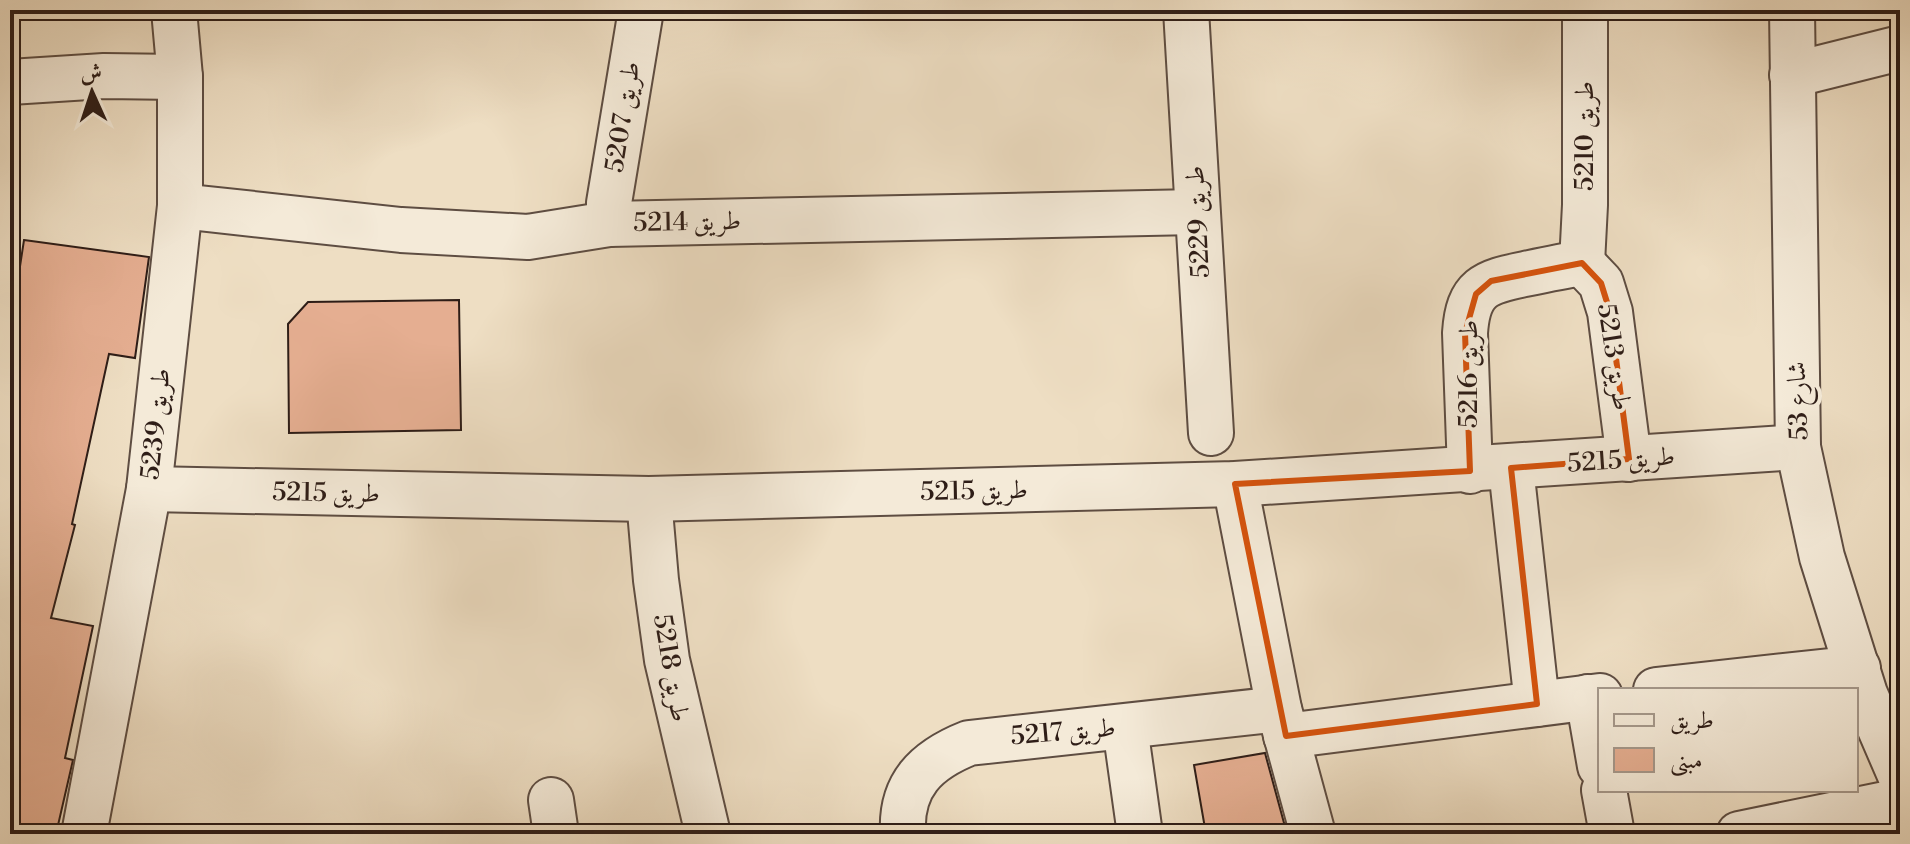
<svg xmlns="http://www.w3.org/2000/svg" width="1910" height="844" font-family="'Libre Bodoni',Amiri,serif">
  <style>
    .building { fill: #e5ae91; stroke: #2e1d17; stroke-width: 2 }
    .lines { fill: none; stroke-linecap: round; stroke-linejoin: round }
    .minor-casing { stroke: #5e4d42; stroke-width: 48 }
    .minor { stroke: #f4ead8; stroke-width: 44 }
    .marked { fill: none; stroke: #d5530d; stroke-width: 6; stroke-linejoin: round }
    .labels { text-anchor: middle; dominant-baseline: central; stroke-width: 8; stroke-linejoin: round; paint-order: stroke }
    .street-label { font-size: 26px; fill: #2e1d17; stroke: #f4ead8 }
  </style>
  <rect width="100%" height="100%" fill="#eedec3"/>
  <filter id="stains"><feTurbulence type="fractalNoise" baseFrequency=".0025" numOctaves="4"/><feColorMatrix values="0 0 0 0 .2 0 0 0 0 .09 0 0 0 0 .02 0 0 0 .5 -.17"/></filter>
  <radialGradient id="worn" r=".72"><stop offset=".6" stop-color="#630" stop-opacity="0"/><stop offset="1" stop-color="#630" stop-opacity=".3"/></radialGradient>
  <g class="building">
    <polygon points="24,240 149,257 135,358 109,354 72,524 75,525 51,618 93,626 65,758 73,760 56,834 10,834 10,332"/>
    <polygon points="459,300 461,430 289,433 288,324 308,302"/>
    <polygon points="1265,753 1287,834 1206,834 1194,765"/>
  </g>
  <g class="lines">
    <defs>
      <g id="minor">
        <polyline points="1186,10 1211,433"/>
        <polyline points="1792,10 1798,447 1822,557 1865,694 1900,775"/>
        <polyline points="1792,75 1900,48"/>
        <polyline points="10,82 104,76 180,77"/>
        <polyline points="180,206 401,230 528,237 609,224 1196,212"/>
        <polyline points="609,224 609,203 641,10"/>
        <polyline points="1582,263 1585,205 1585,10"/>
        <polyline points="1582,263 1601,283 1610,312 1629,459"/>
        <polyline points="1511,468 1537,704"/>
        <path d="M1470,471l-5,-138c3,-46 20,-51 60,-59 19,-4 38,-8 57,-11"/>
        <polyline points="1235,484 1279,709 1313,834"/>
        <polyline points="149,489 649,499 1235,484 1798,447"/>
        <polyline points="649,499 656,580 667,660 708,834"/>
        <polyline points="1656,690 1858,668"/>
        <polyline points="1588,697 1600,766"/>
        <polyline points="1125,727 1140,834"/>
        <polyline points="1286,736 1600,696"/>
        <polyline points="1604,790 1612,834"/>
        <polyline points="551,800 556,834"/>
        <polyline points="84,834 149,489 180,206 180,77 174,10"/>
        <path d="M903,834c-3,-49 23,-74 66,-91l310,-34"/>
        <polyline points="1739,834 1900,801"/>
      </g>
    </defs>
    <use href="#minor" class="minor-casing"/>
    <use href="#minor" class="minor"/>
  </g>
  <path class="marked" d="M1582,263l19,20 9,29 19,147 -118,9 26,236 -251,32 -51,-252 235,-13 -5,-138 11,-39 15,-13z"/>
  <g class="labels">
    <g class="street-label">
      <text transform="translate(623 117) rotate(-81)">طريق 5207</text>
      <text transform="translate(1585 136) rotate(-90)">طريق 5210</text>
      <text transform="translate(687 222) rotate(-1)">طريق 5214</text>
      <text transform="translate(1198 222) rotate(-93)">طريق 5229</text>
      <text transform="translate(1614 357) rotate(81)">طريق 5213</text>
      <text transform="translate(1469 374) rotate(-90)">طريق 5216</text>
      <text transform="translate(1798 401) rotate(-92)">شارع 53</text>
      <text transform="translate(156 424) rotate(-84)">طريق 5239</text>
      <text transform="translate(1621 460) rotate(-4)">طريق 5215</text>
      <text transform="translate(974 491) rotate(-1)">طريق 5215</text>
      <text transform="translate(326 493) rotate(1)">طريق 5215</text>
      <text transform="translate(671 668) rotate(80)">طريق 5218</text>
      <text transform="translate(1063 732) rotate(-5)">طريق 5217</text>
    </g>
  </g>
  <rect width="1910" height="844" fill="none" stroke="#eedec3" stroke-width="40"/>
  <rect x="12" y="12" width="1886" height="820" fill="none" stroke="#2e1d17" stroke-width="4"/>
  <rect x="20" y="20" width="1870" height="804" fill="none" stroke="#2e1d17" stroke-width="2"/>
  <rect x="1598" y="688" width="260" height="104" fill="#f4ead8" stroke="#a5988b" stroke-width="2"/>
  <rect x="1614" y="714" width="40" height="12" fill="#f4ead8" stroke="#a5988b" stroke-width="2"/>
  <text x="1670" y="728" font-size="24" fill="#2e1d17">طريق</text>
  <rect x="1614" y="748" width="40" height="24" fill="#e5ae91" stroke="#a5988b" stroke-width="2"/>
  <text x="1670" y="768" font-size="24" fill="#2e1d17">مبنى</text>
  <g transform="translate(92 92) rotate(357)" stroke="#f4ead8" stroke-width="6" paint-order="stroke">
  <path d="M0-6L14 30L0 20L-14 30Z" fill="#2e1d17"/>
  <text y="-12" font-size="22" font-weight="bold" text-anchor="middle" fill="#2e1d17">ش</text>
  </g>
  <rect width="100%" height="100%" filter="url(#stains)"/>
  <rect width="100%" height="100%" fill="url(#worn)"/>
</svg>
